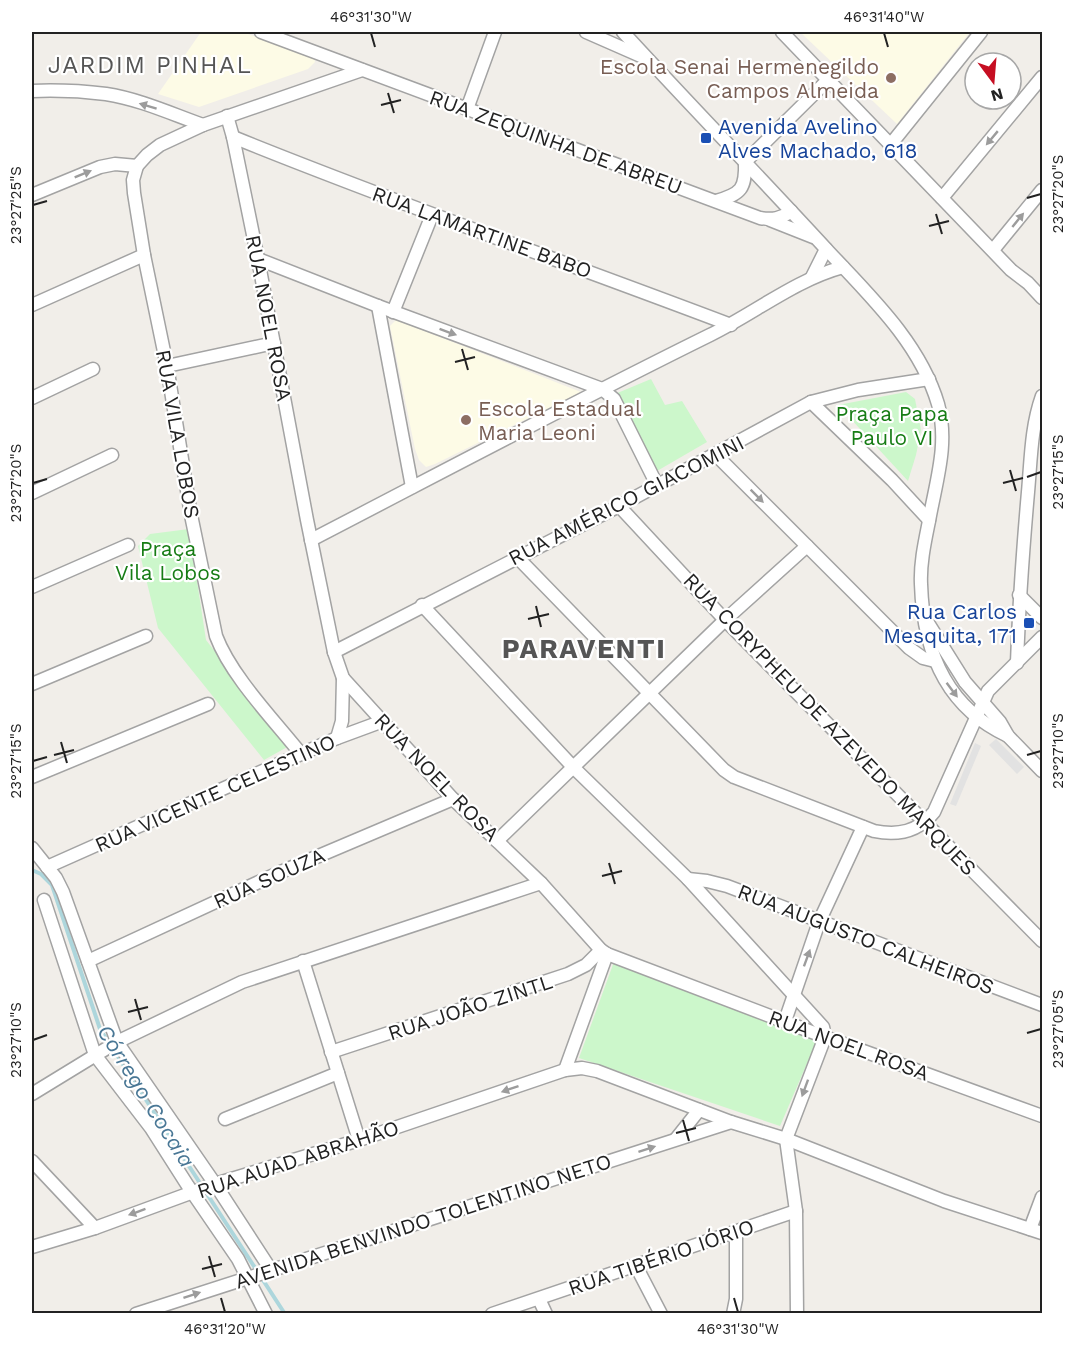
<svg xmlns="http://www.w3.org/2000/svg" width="1074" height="1345" font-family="'Work Sans',sans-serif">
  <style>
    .education { fill: #fdfbe6 }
    .park { fill: #ccf7cb }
    .parking { fill: #e2e2e2 }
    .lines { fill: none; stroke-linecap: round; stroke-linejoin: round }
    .stream { stroke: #add6dc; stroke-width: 4 }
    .minor-casing { stroke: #a3a3a3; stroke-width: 15 }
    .minor { stroke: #fff; stroke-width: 12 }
    .oneway { fill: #9c9c9c }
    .ticks { fill: none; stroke: #222; stroke-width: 2 }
    .education-dot { fill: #8d6e63; stroke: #fff; stroke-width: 2 }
    .transit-dot { fill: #1a4fb4; stroke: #fff; stroke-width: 2 }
    .labels { text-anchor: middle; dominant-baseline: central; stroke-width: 4.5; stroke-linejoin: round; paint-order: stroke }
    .education-label { font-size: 21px; fill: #785e54; stroke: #fff; text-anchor: end }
    .transit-label { font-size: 21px; fill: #164399; stroke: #fff; text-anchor: start }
    .street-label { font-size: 21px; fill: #222; stroke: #fff }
    .park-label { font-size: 21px; fill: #167c14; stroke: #fff }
    .water-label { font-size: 22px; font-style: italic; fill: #497795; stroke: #fff }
    .quarter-label { font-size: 24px; letter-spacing: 1.5px; fill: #555; stroke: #fff }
    .district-label { font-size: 27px; font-weight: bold; letter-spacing: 1.5px; fill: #555; stroke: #fff }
    .neatline { fill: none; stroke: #222; stroke-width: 2 }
    .ticks-label { font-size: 15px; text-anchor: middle; fill: #222 }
  </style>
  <rect width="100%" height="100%" fill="#f1eee9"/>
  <g class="education">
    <polygon points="201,32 242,32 313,56 315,62 308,69 199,107 158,94"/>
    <polygon points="800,32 970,32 897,124"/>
    <polygon points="396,320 581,392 435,464 426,467 419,460 415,449 390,326"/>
  </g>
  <g class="park">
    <polygon points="651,379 665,405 682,401 707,442 657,471 615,394"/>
    <polygon points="906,392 915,399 921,430 916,455 908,481 838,405"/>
    <polygon points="189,529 206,640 289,746 264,760 158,628 138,546 150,534"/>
    <polygon points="615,959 818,1038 780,1126 579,1058"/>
  </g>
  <g class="parking">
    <polygon points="996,739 1024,767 1017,774 989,745"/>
    <polygon points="975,743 981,746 956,806 950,804"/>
  </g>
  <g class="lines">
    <polyline class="stream" points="32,870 41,874 52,885 100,1029 285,1314"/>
    <defs>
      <g id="minor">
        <path d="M261,32l499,186c12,2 21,1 31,-7"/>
        <polyline points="586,32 643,57"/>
        <path d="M623,32c67,73 137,145 205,219 42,45 92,92 110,153 11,40 -2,77 -9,117 -4,20 -9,42 -8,63 2,65 24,123 87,152"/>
        <polyline points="782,32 1011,270 1028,283 1042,298"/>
        <path d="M32,91c24,-1 49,0 74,3 33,5 66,20 97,31"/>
        <polyline points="467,109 495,32"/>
        <polyline points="227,116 233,137 258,259 307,520 334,652 343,678 453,799 541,883 601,950 607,954 825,1037 1042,1116"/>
        <path d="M233,137c165,67 332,125 498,188"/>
        <polyline points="891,144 981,32"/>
        <polyline points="745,162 828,80"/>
        <polyline points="32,195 100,167 115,164 137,166"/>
        <polyline points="942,198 1042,77"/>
        <path d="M716,201c25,-7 30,-12 29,-39"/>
        <polyline points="770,220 813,237"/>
        <polyline points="993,250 1042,190"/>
        <polyline points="258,259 378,306 602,389 614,399 657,485"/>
        <polyline points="812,277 826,249"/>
        <polyline points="32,305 144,255"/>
        <polyline points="378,306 412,487"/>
        <polyline points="393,312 432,215"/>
        <polyline points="167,366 274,343"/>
        <polyline points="32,398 93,369"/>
        <polyline points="811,402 892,480 929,520"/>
        <polyline points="716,455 909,648 923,658 935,661"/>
        <polyline points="32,493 112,455"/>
        <polyline points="619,506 725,620 1042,941"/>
        <path d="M311,540c133,-69 265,-139 399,-205 45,-22 85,-55 133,-68"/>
        <path d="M517,557l207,213 10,7 140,54c24,5 44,1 60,-19l54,-121 54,-54"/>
        <polyline points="32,587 128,545"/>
        <polyline points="1019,595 1042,618"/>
        <polyline points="422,605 574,768 688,879 823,1027 825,1037 786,1139 796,1211 797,1314"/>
        <polyline points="928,623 965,682 1000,722 1008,736 1042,771"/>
        <polyline points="334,652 619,506 811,402 858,390 929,379"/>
        <path d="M1017,663c2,-58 6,-114 11,-171 3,-33 3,-65 14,-96"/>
        <polyline points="32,684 146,636"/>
        <polyline points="337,738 342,721 343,678"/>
        <path d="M301,754c-27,-34 -70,-78 -85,-118l-25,-121 -24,-149 -23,-111 -10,-62 -1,-13 4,-14 10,-11 13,-10 43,-20 159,-55"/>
        <polyline points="32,777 208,704"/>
        <polyline points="497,841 725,620 807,546"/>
        <polyline points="32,848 56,878 63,892 117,1042 215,1184 271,1270"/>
        <polyline points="47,867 337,738 383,721"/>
        <polyline points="688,879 707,881 727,886 1042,1005"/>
        <polyline points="44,900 95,1055 151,1128 188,1186 238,1259 266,1314"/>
        <polyline points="88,961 276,874 453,799"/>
        <polyline points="303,961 359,1140"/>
        <polyline points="785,1021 819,922 863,827"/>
        <polyline points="331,1052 568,974 586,965 601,950"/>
        <polyline points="565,1070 607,954"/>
        <polyline points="32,1094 117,1042 242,982 541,883"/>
        <polyline points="225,1119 338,1073"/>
        <polyline points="676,1139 699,1110"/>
        <polyline points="32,1161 95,1228"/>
        <polyline points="1030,1229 1042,1197"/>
        <polyline points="32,1247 95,1228 215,1184 359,1140 565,1070 582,1068 597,1071 731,1122 786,1139 944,1201 1042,1233"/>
        <polyline points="636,1266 661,1314"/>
        <polyline points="539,1299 546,1314"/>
        <polyline points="136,1314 731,1122"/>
        <polyline points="492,1314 796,1211"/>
        <polyline points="733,1314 736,1299 736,1232"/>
      </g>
    </defs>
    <use href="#minor" class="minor-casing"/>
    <use href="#minor" class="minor"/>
  </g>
  <defs><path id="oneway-solid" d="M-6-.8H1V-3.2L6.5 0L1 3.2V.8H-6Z" transform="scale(1.5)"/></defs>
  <g class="oneway">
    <use href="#oneway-solid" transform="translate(148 106) rotate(-163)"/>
    <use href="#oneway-solid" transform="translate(992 138) rotate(130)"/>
    <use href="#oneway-solid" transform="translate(83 174) rotate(-22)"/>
    <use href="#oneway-solid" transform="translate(1018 220) rotate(-51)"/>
    <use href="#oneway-solid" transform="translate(448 332) rotate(20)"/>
    <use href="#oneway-solid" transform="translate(757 496) rotate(45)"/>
    <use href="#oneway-solid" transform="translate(952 690) rotate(53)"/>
    <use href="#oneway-solid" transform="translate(807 958) rotate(-70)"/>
    <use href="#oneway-solid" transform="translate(805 1088) rotate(110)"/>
    <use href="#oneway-solid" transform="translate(510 1089) rotate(161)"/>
    <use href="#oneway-solid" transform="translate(647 1149) rotate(-18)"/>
    <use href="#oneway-solid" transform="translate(137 1212) rotate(160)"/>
    <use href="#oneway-solid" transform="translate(192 1295) rotate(-18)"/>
  </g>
  <path class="ticks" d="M371,33l4,14M884,33l4,14M388,93l6,20M381,105l20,-5M1027,198l14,-4M33,205l14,-4M936,214l6,20M929,226l20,-5M462,349l6,21M455,362l20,-5M1010,470l6,21M1027,477l14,-5M33,483l14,-4M1003,483l20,-5M536,606l5,21M528,619l21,-5M61,742l6,21M54,755l20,-5M1027,755l14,-4M33,761l14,-4M609,863l6,21M602,876l20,-5M135,999l6,21M128,1012l20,-5M1027,1033l14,-4M33,1040l14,-5M683,1120l6,21M676,1133l20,-5M209,1256l6,21M202,1269l20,-5M221,1298l4,14M734,1298l4,14"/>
  <g class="education-dot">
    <circle cx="891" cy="78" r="6"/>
    <circle cx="466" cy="420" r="6"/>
  </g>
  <g class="transit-dot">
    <rect x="700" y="132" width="12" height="12" rx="3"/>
    <rect x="1023" y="617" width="12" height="12" rx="3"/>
  </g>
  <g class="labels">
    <g class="education-label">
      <text x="879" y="66">Escola Senai Hermenegildo<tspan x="879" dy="24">Campos Almeida</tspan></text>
      <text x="478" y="408" text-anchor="start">Escola Estadual<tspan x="478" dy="24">Maria Leoni</tspan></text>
    </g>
    <g class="transit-label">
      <text x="718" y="126">Avenida Avelino<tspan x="718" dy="24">Alves Machado, 618</tspan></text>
      <text x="1017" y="611" text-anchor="end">Rua Carlos<tspan x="1017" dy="24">Mesquita, 171</tspan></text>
    </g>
    <g class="street-label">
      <text transform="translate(556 142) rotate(20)">RUA ZEQUINHA DE ABREU</text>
      <text transform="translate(482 232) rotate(20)">RUA LAMARTINE BABO</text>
      <text transform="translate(269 318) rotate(79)">RUA NOEL ROSA</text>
      <text transform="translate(178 434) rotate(80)">RUA VILA LOBOS</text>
      <text transform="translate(626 500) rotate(-27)">RUA AMÉRICO GIACOMINI</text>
      <text transform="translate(830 724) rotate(46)">RUA CORYPHEU DE AZEVEDO MARQUES</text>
      <text transform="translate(437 777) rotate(46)">RUA NOEL ROSA</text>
      <text transform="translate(215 793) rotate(-24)">RUA VICENTE CELESTINO</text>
      <text transform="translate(269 878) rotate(-24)">RUA SOUZA</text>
      <text transform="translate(866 939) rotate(21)">RUA AUGUSTO CALHEIROS</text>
      <text transform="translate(470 1007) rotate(-18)">RUA JOÃO ZINTL</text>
      <text transform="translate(849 1045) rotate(20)">RUA NOEL ROSA</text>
      <text transform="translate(298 1159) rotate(-18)">RUA AUAD ABRAHÃO</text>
      <text transform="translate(423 1221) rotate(-18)">AVENIDA BENVINDO TOLENTINO NETO</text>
      <text transform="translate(661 1257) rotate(-19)">RUA TIBÉRIO IÓRIO</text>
    </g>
    <g class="park-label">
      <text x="892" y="413">Praça Papa<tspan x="892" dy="24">Paulo VI</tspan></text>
      <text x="168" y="548">Praça<tspan x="168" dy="24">Vila Lobos</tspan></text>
    </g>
    <g class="water-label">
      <text transform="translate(146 1096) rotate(58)">Córrego Cocaia</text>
    </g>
    <g class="quarter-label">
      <text x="150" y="65">JARDIM PINHAL</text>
    </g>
    <g class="district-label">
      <text x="584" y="649">PARAVENTI</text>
    </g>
  </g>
  <rect width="1074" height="1345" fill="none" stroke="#ffffff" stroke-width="66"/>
  <g transform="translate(993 81) rotate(164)"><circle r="28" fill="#ffffff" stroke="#a7a7a7" stroke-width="1.5"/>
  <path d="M0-4.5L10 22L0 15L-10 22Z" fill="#c60e22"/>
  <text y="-9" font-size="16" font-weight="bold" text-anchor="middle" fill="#222222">N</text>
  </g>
  <rect x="33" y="33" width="1008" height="1279" class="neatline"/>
  <g class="ticks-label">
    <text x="371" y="22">46°31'30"W</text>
    <text x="884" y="22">46°31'40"W</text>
    <text transform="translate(1058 194) rotate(-90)" y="5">23°27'20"S</text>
    <text transform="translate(16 205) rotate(-90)" y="5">23°27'25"S</text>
    <text transform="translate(1058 472) rotate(-90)" y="5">23°27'15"S</text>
    <text transform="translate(16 483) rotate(-90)" y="5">23°27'20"S</text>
    <text transform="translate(1058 751) rotate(-90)" y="5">23°27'10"S</text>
    <text transform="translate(16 761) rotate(-90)" y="5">23°27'15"S</text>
    <text transform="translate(1058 1029) rotate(-90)" y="5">23°27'05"S</text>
    <text transform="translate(16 1040) rotate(-90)" y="5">23°27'10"S</text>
    <text x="225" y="1334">46°31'20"W</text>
    <text x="738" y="1334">46°31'30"W</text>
  </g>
</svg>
